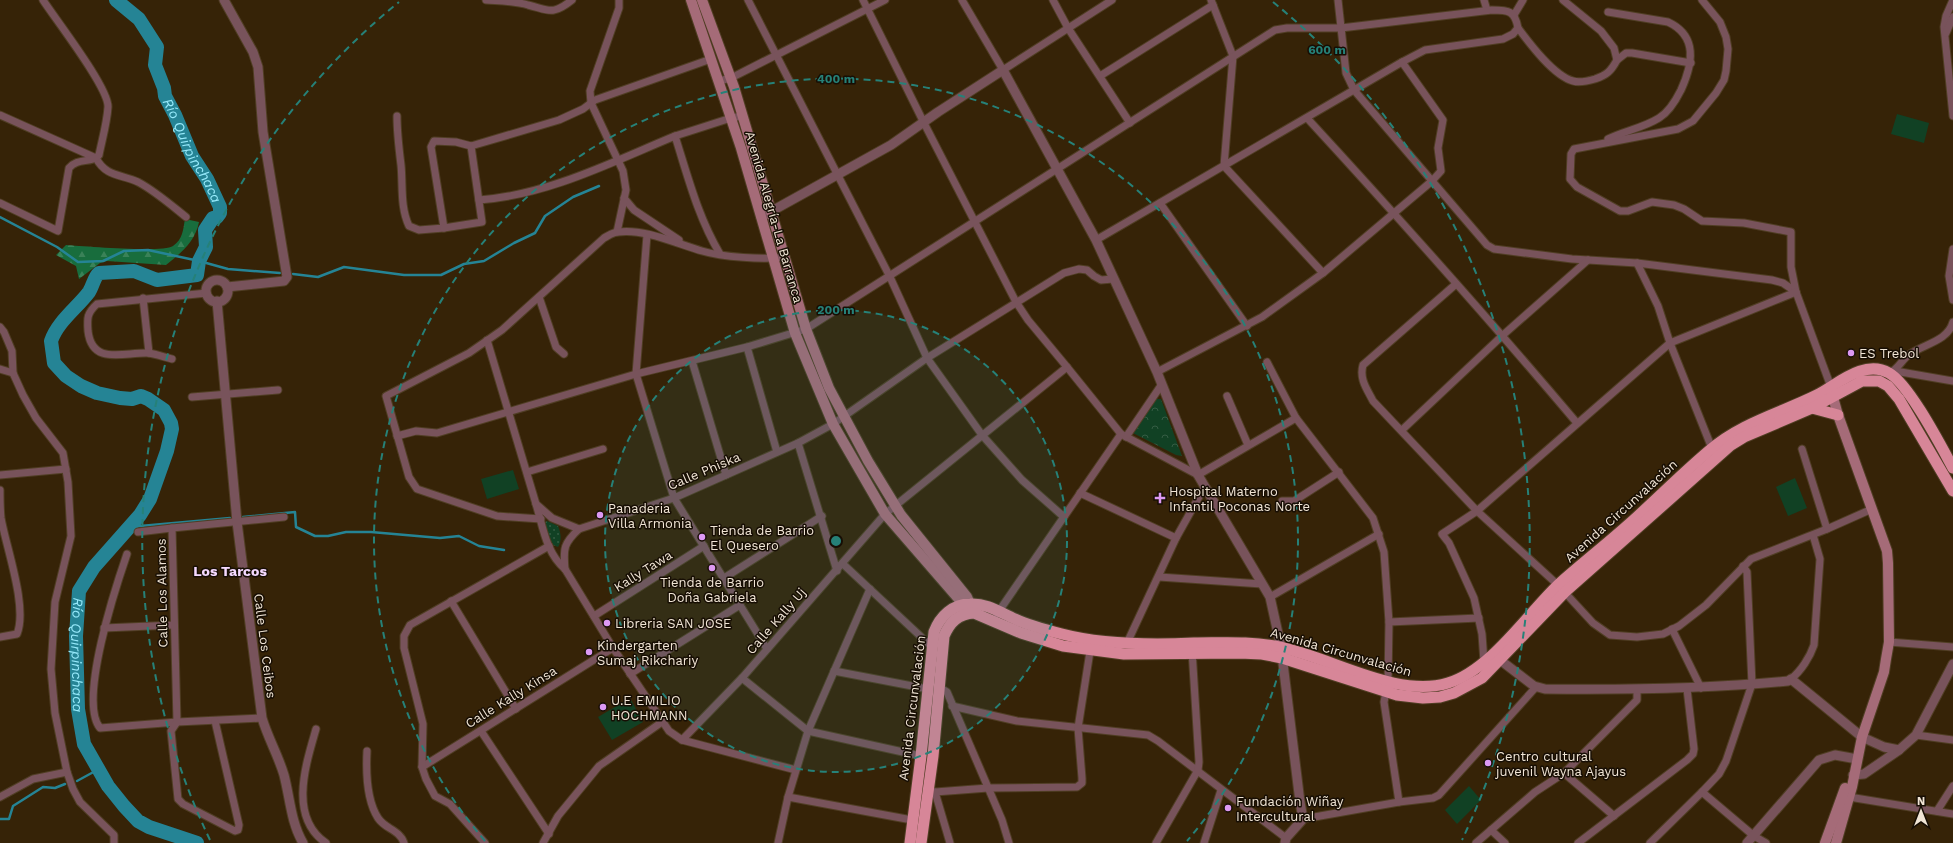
<svg xmlns="http://www.w3.org/2000/svg" width="1953" height="843" font-family="'Work Sans',sans-serif">
  <style>
    .grass { fill: url(#grass-dots) }
    .forest { fill: url(#forest-firs) }
    .park { fill: url(#park-crowns) }
    .pitch { fill: #114124 }
    .lines { fill: none; stroke-linecap: round; stroke-linejoin: round }
    .stream { stroke: #258495; stroke-width: 2.5 }
    .river { stroke: #258495; stroke-width: 14 }
    .minor-casing { stroke: #503e24; stroke-width: 9 }
    .tertiary-casing { stroke: #503e24; stroke-width: 11 }
    .secondary-casing { stroke: #503e24; stroke-width: 12 }
    .trunk-casing { stroke: #503e24; stroke-width: 13 }
    .minor { stroke: #78535b; stroke-width: 7 }
    .tertiary { stroke: #78535b; stroke-width: 9 }
    .secondary { stroke: #a56b78; stroke-width: 10 }
    .trunk { stroke: #d78698; stroke-width: 11 }
    .ring { fill: none; stroke: #268178; stroke-width: 2; stroke-dasharray: 7 5 }
    .poi-dot { fill: #dd99f3; stroke: #170e04; stroke-width: 1.5 }
    .labels { text-anchor: middle; dominant-baseline: central; stroke-width: 3; stroke-linejoin: round; paint-order: stroke }
    .street-label { font-size: 13px; fill: #f1e5d5; stroke: #170e04 }
    .poi-label { font-size: 13px; fill: #f1e5d5; stroke: #170e04; text-anchor: start }
    .water-label { font-size: 14px; font-style: italic; fill: #97eafb; stroke: #170e04 }
    .neighbourhood-label { font-size: 14px; font-weight: bold; fill: #f5d9ff; stroke: #170e04 }
    .centre { fill: #268178; stroke: #170e04; stroke-width: 2 }
    .ring-label { font-size: 12px; text-anchor: middle; font-weight: bold; fill: #268178; stroke: #170e04; stroke-width: 3; stroke-linejoin: round; paint-order: stroke }
  </style>
  <defs>
    <pattern id="grass-dots" width="8" height="8" patternUnits="userSpaceOnUse"><rect width="8" height="8" fill="#114124"/><path d="M2 2h.1M6 6h.1" fill="none" stroke="#345c43" stroke-width="1.8" stroke-linecap="round"/></pattern>
    <pattern id="forest-firs" width="22" height="20" patternUnits="userSpaceOnUse"><rect width="22" height="20" fill="#186d3d"/><path d="M5 1l3.5 6h-7zM16 11l3.5 6h-7z" fill="#3a8258"/></pattern>
    <pattern id="park-crowns" width="20" height="18" patternUnits="userSpaceOnUse"><rect width="20" height="18" fill="#114124"/><path d="M2 6a3 3 0 1 1 6 0M12 15a3 3 0 1 1 6 0" fill="none" stroke="#345c43"/></pattern>
  </defs>
  <rect width="100%" height="100%" fill="#362307"/>
  <path class="grass" d="M547,521l11,5c3,7 4,15 0,21l-5,-2 -10,-21z"/>
  <path class="forest" d="M185,219l14,3c-4,20 -18,31 -33,43l-59,-4 -7,2 -21,16 -3,-13 -20,-11 10,-10c16,1 97,8 107,1 10,-7 10,-16 12,-27z"/>
  <polygon class="park" points="1156,399 1161,399 1182,456 1176,455 1133,433 1134,429"/>
  <g class="pitch">
    <polygon points="1897,114 1929,123 1924,143 1891,134"/>
    <polygon points="513,470 519,489 487,499 481,479"/>
    <polygon points="1795,478 1807,508 1788,516 1776,487"/>
    <polygon points="630,698 643,722 612,740 598,717"/>
    <polygon points="1469,786 1481,800 1457,824 1445,810"/>
  </g>
  <g class="lines">
    <g class="stream">
      <polyline points="0,217 57,247 78,262 103,261 124,251 148,250 199,261 228,269 280,273"/>
      <polyline points="293,274 318,277 344,267 404,275 441,275 464,264 484,261 514,243 535,233 545,216 573,197 599,186"/>
      <polyline points="243,517 295,512 296,527 315,536 328,536 346,532 371,532 440,538 459,536 479,546 504,550"/>
      <polyline points="129,527 230,518"/>
      <polyline points="77,781 99,769"/>
      <polyline points="0,819 9,819 13,806 43,787 55,788 65,784"/>
    </g>
    <path class="river" id="s1" d="M116,0l23,19 18,28 -2,18 9,23 1,8 10,19 17,41 15,23 13,28v6l-3,4 -4,1 -8,12 1,17 -7,14 -2,14 -40,5 -23,-9 -35,2c-5,4 -6,13 -10,19 -12,16 -31,29 -38,49l3,22 12,13 15,10 16,7 23,5 12,1 9,-3 7,3 16,11 7,13 1,6 -5,22 -17,48 -10,16 -46,52 -15,24 -3,45 2,73 6,35 24,42 16,20 14,15 11,6 48,16"/>
    <defs>
      <g id="minor">
        <path d="M486,0c14,1 29,1 42,5 21,5 24,11 44,-5"/>
        <polyline points="748,0 890,277 927,358 982,435 1022,480 1064,517"/>
        <polyline points="863,0 924,123 1016,302 1028,320 1067,367 1121,434 1198,475 1296,418"/>
        <polyline points="962,0 1003,70 1112,0"/>
        <polyline points="1053,0 1068,28 1130,123"/>
        <polyline points="1211,0 1233,56 1224,166 1323,273"/>
        <polyline points="1338,0 1346,73 1354,90 1487,245 1494,249 1572,259 1637,263 1772,280 1783,283 1796,292"/>
        <polyline points="1484,0 1487,10"/>
        <polyline points="1702,0 1720,22 1726,37 1728,49 1726,71 1724,80 1716,93 1693,121 1678,129 1574,149 1571,154 1570,179 1577,187 1620,211 1628,211 1652,202 1674,205 1684,209 1702,221 1744,223 1791,232 1791,267 1796,292 1831,387"/>
        <polyline points="1953,0 1946,16 1944,27 1953,116"/>
        <path d="M1608,12l60,10c30,14 25,42 13,68 -5,10 -12,22 -22,28 -16,10 -35,13 -51,21"/>
        <polyline points="1514,15 1523,0"/>
        <path d="M1518,28c12,16 36,48 55,53 7,2 15,0 22,-2 12,-4 16,-8 22,-19l-3,-12 -13,-17 -38,-31"/>
        <polyline points="1946,33 1953,17"/>
        <polyline points="1617,60 1626,53 1632,53 1691,63"/>
        <polyline points="1100,76 1213,5"/>
        <polyline points="719,81 731,78 885,0"/>
        <path d="M0,115l96,43c10,19 25,16 42,24 17,9 33,23 48,35"/>
        <path d="M397,116c0,17 2,33 4,49 2,20 -1,42 8,61l10,4 25,-2 -13,-81 3,-6 22,1 15,4 88,-26 24,-11 12,-9 116,-41"/>
        <path d="M1307,118c92,100 182,201 270,305"/>
        <polyline points="675,136 731,118 742,116"/>
        <polyline points="624,198 634,210 679,240"/>
        <path d="M479,200c69,-5 133,-38 196,-64 13,41 23,81 45,118"/>
        <path d="M0,203l58,28 11,-63c9,-11 22,-4 30,-13 3,-15 8,-32 9,-48 1,-19 -52,-87 -65,-107"/>
        <polyline points="1160,203 1247,326"/>
        <polyline points="444,228 482,222 471,146"/>
        <polyline points="617,232 626,190 623,171 591,103 590,91 619,8 619,0"/>
        <polyline points="647,235 636,374 674,498 767,649"/>
        <polyline points="1096,240 1402,62"/>
        <polyline points="1953,249 1949,276 1953,300"/>
        <polyline points="1637,263 1658,306 1670,343 1713,451"/>
        <path d="M1456,284l-93,81c-4,14 4,24 10,36l104,110 81,74 35,38 17,12 27,2 26,-3 16,-8 27,-21 45,-46 76,-30 45,-20"/>
        <polyline points="539,297 556,347 564,354"/>
        <polyline points="143,298 149,353"/>
        <polyline points="0,327 4,332 12,351 13,373 23,395 36,418 63,453 68,482 71,536 55,602 51,669 55,713 67,772 73,789 80,802 114,835 114,843"/>
        <polyline points="487,340 536,504 552,518 579,529"/>
        <polyline points="747,347 777,452"/>
        <path d="M172,359c-8,-2 -16,-5 -24,-6 -24,-1 -56,13 -60,-22 -1,-13 -1,-18 9,-27l110,-11"/>
        <polyline points="692,361 726,475"/>
        <polyline points="1267,362 1296,418 1373,518 1384,552 1389,622 1388,682 1384,702 1399,802"/>
        <polyline points="0,369 13,373"/>
        <polyline points="1895,371 1953,381"/>
        <path d="M1889,373c9,-3 13,-14 21,-19 14,-10 38,-13 43,-32"/>
        <polyline points="1227,396 1248,445"/>
        <polyline points="192,397 278,390"/>
        <polyline points="1402,430 1503,335 1588,260"/>
        <path d="M397,436l19,-5 21,2 199,-59 111,-27 59,-18 469,-299 12,-2h54l151,-18c17,0 23,1 26,18l-5,6 -10,5 -78,11 -23,12 41,58 -5,28 3,23 -9,10 -109,92 -61,44 -105,55"/>
        <polyline points="1126,437 1162,384"/>
        <polyline points="798,443 837,571"/>
        <polyline points="1802,449 1827,529"/>
        <polyline points="527,472 603,449"/>
        <polyline points="0,475 66,469"/>
        <path d="M0,490c0,9 0,19 1,28 5,29 27,89 16,116l-17,3"/>
        <polyline points="1080,493 1176,538 1127,643"/>
        <polyline points="1282,501 1294,501 1339,472"/>
        <path d="M536,504c7,23 10,49 29,65l48,79 56,83 13,9 114,30"/>
        <path d="M541,519l-44,-3 -80,-27 -8,-12 -23,-81 83,-43 33,-23 102,-92c4,-2 9,-6 14,-6 25,-4 60,12 84,19 20,6 62,9 83,6"/>
        <polyline points="138,532 172,528"/>
        <polyline points="1176,538 1205,486"/>
        <path d="M127,554c-11,32 -49,147 -27,174l77,-6 85,-4"/>
        <polyline points="843,564 932,647"/>
        <path d="M565,569c-2,-21 -1,-26 14,-40l95,-31 124,-55 35,-19 94,-66 137,-85 15,-4 8,1 7,6 7,4 12,-1"/>
        <polyline points="1159,577 1262,584"/>
        <polyline points="724,578 822,516"/>
        <polyline points="1270,597 1379,534"/>
        <polyline points="451,601 516,709"/>
        <polyline points="997,614 1121,434"/>
        <polyline points="594,616 704,546"/>
        <polyline points="1389,622 1479,618"/>
        <polyline points="104,628 174,625"/>
        <polyline points="1672,629 1701,688"/>
        <polyline points="1889,642 1953,647"/>
        <polyline points="1484,662 1482,634 1474,598 1449,543 1442,534 1477,511 1670,343 1796,292"/>
        <polyline points="834,671 928,689"/>
        <polyline points="630,674 740,605"/>
        <polyline points="742,678 808,731 921,756"/>
        <path d="M1791,679c10,-8 19,-22 23,-34l6,-86 -7,-24"/>
        <polyline points="939,687 947,692 1002,820 1009,843"/>
        <polyline points="952,706 1017,721 1148,735 1158,741 1286,838"/>
        <polyline points="215,721 239,825 238,830 235,831 183,804 178,799 171,731 177,722 172,528 284,517"/>
        <path d="M316,729c-10,35 -28,88 10,114"/>
        <polyline points="481,731 549,834"/>
        <polyline points="1916,735 1953,740"/>
        <polyline points="682,740 742,678 885,514 1067,367"/>
        <path d="M367,751c-1,20 0,50 11,67 7,11 22,12 26,25"/>
        <polyline points="422,767 613,648"/>
        <polyline points="1564,773 1614,816"/>
        <polyline points="928,790 935,792 988,788 1077,787 1082,783 1082,778 1078,728 1091,645"/>
        <polyline points="935,792 950,843"/>
        <polyline points="1702,792 1754,836 1766,843"/>
        <polyline points="0,797 33,779 67,772"/>
        <polyline points="788,797 912,820"/>
        <polyline points="1849,797 1953,814"/>
        <polyline points="1937,811 1953,786"/>
        <polyline points="1303,819 1399,802 1433,798 1439,795 1536,687"/>
        <polyline points="1491,830 1505,843"/>
        <polyline points="485,843 450,804 435,796 426,779 422,767 423,724 404,648 404,636 410,625 549,546"/>
        <polyline points="543,843 558,816 599,766 662,722"/>
        <polyline points="778,843 788,797 808,731 870,589"/>
        <polyline points="1156,843 1198,770 1199,762 1192,650"/>
        <polyline points="1204,843 1221,790"/>
        <polyline points="1476,843 1535,792 1564,773 1637,700 1637,690"/>
        <polyline points="1578,843 1687,760 1693,754 1694,749 1687,689"/>
        <polyline points="1650,843 1702,792 1719,774 1726,761 1752,684 1747,572 1743,566"/>
      </g>
      <g id="tertiary">
        <polyline points="224,0 253,52 258,67 263,132 287,277 284,281 227,287"/>
        <polyline points="761,217 891,145 938,112 1003,70 1096,240 1157,372 1198,475 1270,597 1281,647 1300,802 1303,819 1286,838 1285,843"/>
        <circle cx="217" cy="291" r="11"/>
        <path d="M217,301l20,221 25,196c6,20 16,37 22,57 6,23 7,48 19,68"/>
        <path d="M1500,660l34,26 11,3c82,1 161,0 243,-8l3,-2 71,58 22,10 15,3"/>
        <polyline points="1853,775 1864,774 1899,750 1916,735 1953,664"/>
        <polyline points="1747,843 1819,760 1835,755 1857,759"/>
      </g>
      <g id="secondary">
        <polyline points="691,0 741,148 795,333 833,424 885,514 963,604 965,611"/>
        <polyline points="702,0 734,87 806,329 829,388 868,461 901,515 967,597 973,610"/>
        <polyline points="1831,390 1838,415 1887,551 1888,563 1889,642 1886,659 1884,672 1862,737 1852,787 1836,843"/>
        <polyline points="1825,843 1845,788"/>
      </g>
      <g id="trunk">
        <polyline points="1812,408 1838,415"/>
        <path d="M910,843l11,-87 13,-124c6,-16 19,-28 36,-28 17,-1 31,9 45,15 15,7 31,11 47,15 42,11 89,11 132,9 29,0 57,-2 85,4 52,10 118,52 169,36 43,-13 80,-70 112,-100 26,-23 53,-44 78,-67 24,-22 47,-45 72,-66 31,-27 71,-37 107,-55 21,-11 47,-36 72,-22 20,11 52,73 64,95"/>
        <path d="M921,843l12,-87 11,-120c6,-14 14,-22 30,-23l47,20 42,13 61,8 116,-1 22,1 20,4 115,37 26,3 17,-1 14,-4 28,-15 83,-86 166,-147 13,-8 68,-29 50,-27h17l9,5 11,13 54,92"/>
      </g>
    </defs>
    <use href="#minor" class="minor-casing"/>
    <use href="#tertiary" class="tertiary-casing"/>
    <use href="#secondary" class="secondary-casing"/>
    <use href="#trunk" class="trunk-casing"/>
    <use href="#minor" class="minor"/>
    <use href="#tertiary" class="tertiary"/>
    <use href="#secondary" class="secondary"/>
    <use href="#trunk" class="trunk"/>
  </g>
  <circle cx="836" cy="541" r="231" fill="#268178" fill-opacity=".12"/>
  <g class="ring">
    <circle cx="836" cy="541" r="231"/>
    <path d="M485 841A462 462 0 1 1 1187 841"/>
    <path d="M210 840A694 694 0 0 1 399 2M1273 2A694 694 0 0 1 1462 840"/>
  </g>
  <g class="poi-dot">
    <circle cx="1851" cy="353" r="4"/>
    <path d="M1158 492h4v4h4v4h-4v4h-4v-4h-4v-4h4z"/>
    <circle cx="600" cy="515" r="4"/>
    <circle cx="702" cy="537" r="4"/>
    <circle cx="712" cy="568" r="4"/>
    <circle cx="607" cy="623" r="4"/>
    <circle cx="589" cy="652" r="4"/>
    <circle cx="603" cy="707" r="4"/>
    <circle cx="1488" cy="763" r="4"/>
    <circle cx="1228" cy="808" r="4"/>
  </g>
  <g class="labels">
    <g class="street-label">
      <text transform="translate(774 217) rotate(74)">Avenida Alegría-La Barranca</text>
      <text transform="translate(704 471) rotate(-23)">Calle Phiska</text>
      <text transform="translate(1621 511) rotate(-42)">Avenida Circunvalación</text>
      <text transform="translate(643 571) rotate(-32)">Kally Tawa</text>
      <text transform="translate(162 593) rotate(-91)">Calle Los Alamos</text>
      <text transform="translate(776 621) rotate(-49)">Calle Kally Uj</text>
      <text transform="translate(265 646) rotate(83)">Calle Los Ceibos</text>
      <text transform="translate(1341 652) rotate(16)">Avenida Circunvalación</text>
      <text transform="translate(511 697) rotate(-32)">Calle Kally Kinsa</text>
      <text transform="translate(912 708) rotate(-83)">Avenida Circunvalación</text>
    </g>
    <g class="poi-label">
      <text x="1859" y="353">ES Trebol</text>
      <text x="1169" y="491">Hospital Materno<tspan x="1169" dy="15">Infantil Poconas Norte</tspan></text>
      <text x="608" y="508">Panaderia<tspan x="608" dy="15">Villa Armonia</tspan></text>
      <text x="710" y="530">Tienda de Barrio<tspan x="710" dy="15">El Quesero</tspan></text>
      <text x="712" y="582" text-anchor="middle">Tienda de Barrio<tspan x="712" dy="15">Doña Gabriela</tspan></text>
      <text x="615" y="623">Libreria SAN JOSE</text>
      <text x="597" y="645">Kindergarten<tspan x="597" dy="15">Sumaj Rikchariy</tspan></text>
      <text x="611" y="700">U.E EMILIO<tspan x="611" dy="15">HOCHMANN</tspan></text>
      <text x="1496" y="756">Centro cultural<tspan x="1496" dy="15">juvenil Wayna Ajayus</tspan></text>
      <text x="1236" y="801">Fundación Wiñay<tspan x="1236" dy="15">Intercultural</tspan></text>
    </g>
    <g class="water-label">
      <text stroke="none"><textPath href="#s1" startOffset="175">Río Quirpinchaca</textPath></text>
      <text stroke="none"><textPath href="#s1" startOffset="921">Río Quirpinchaca</textPath></text>
    </g>
    <g class="neighbourhood-label">
      <text x="230" y="571">Los Tarcos</text>
    </g>
  </g>
  <circle cx="836" cy="541" r="6" class="centre"/>
  <g class="ring-label">
    <text x="1327" y="54">600 m</text>
    <text x="836" y="83">400 m</text>
    <text x="836" y="314">200 m</text>
  </g>
  <g transform="translate(1921 811)" stroke="#170e04" stroke-width="3" paint-order="stroke">
  <path d="M0-3L7 15L0 10L-7 15Z" fill="#f1e5d5"/>
  <text y="-6" font-size="11" font-weight="bold" text-anchor="middle" fill="#f1e5d5">N</text>
  </g>
</svg>
